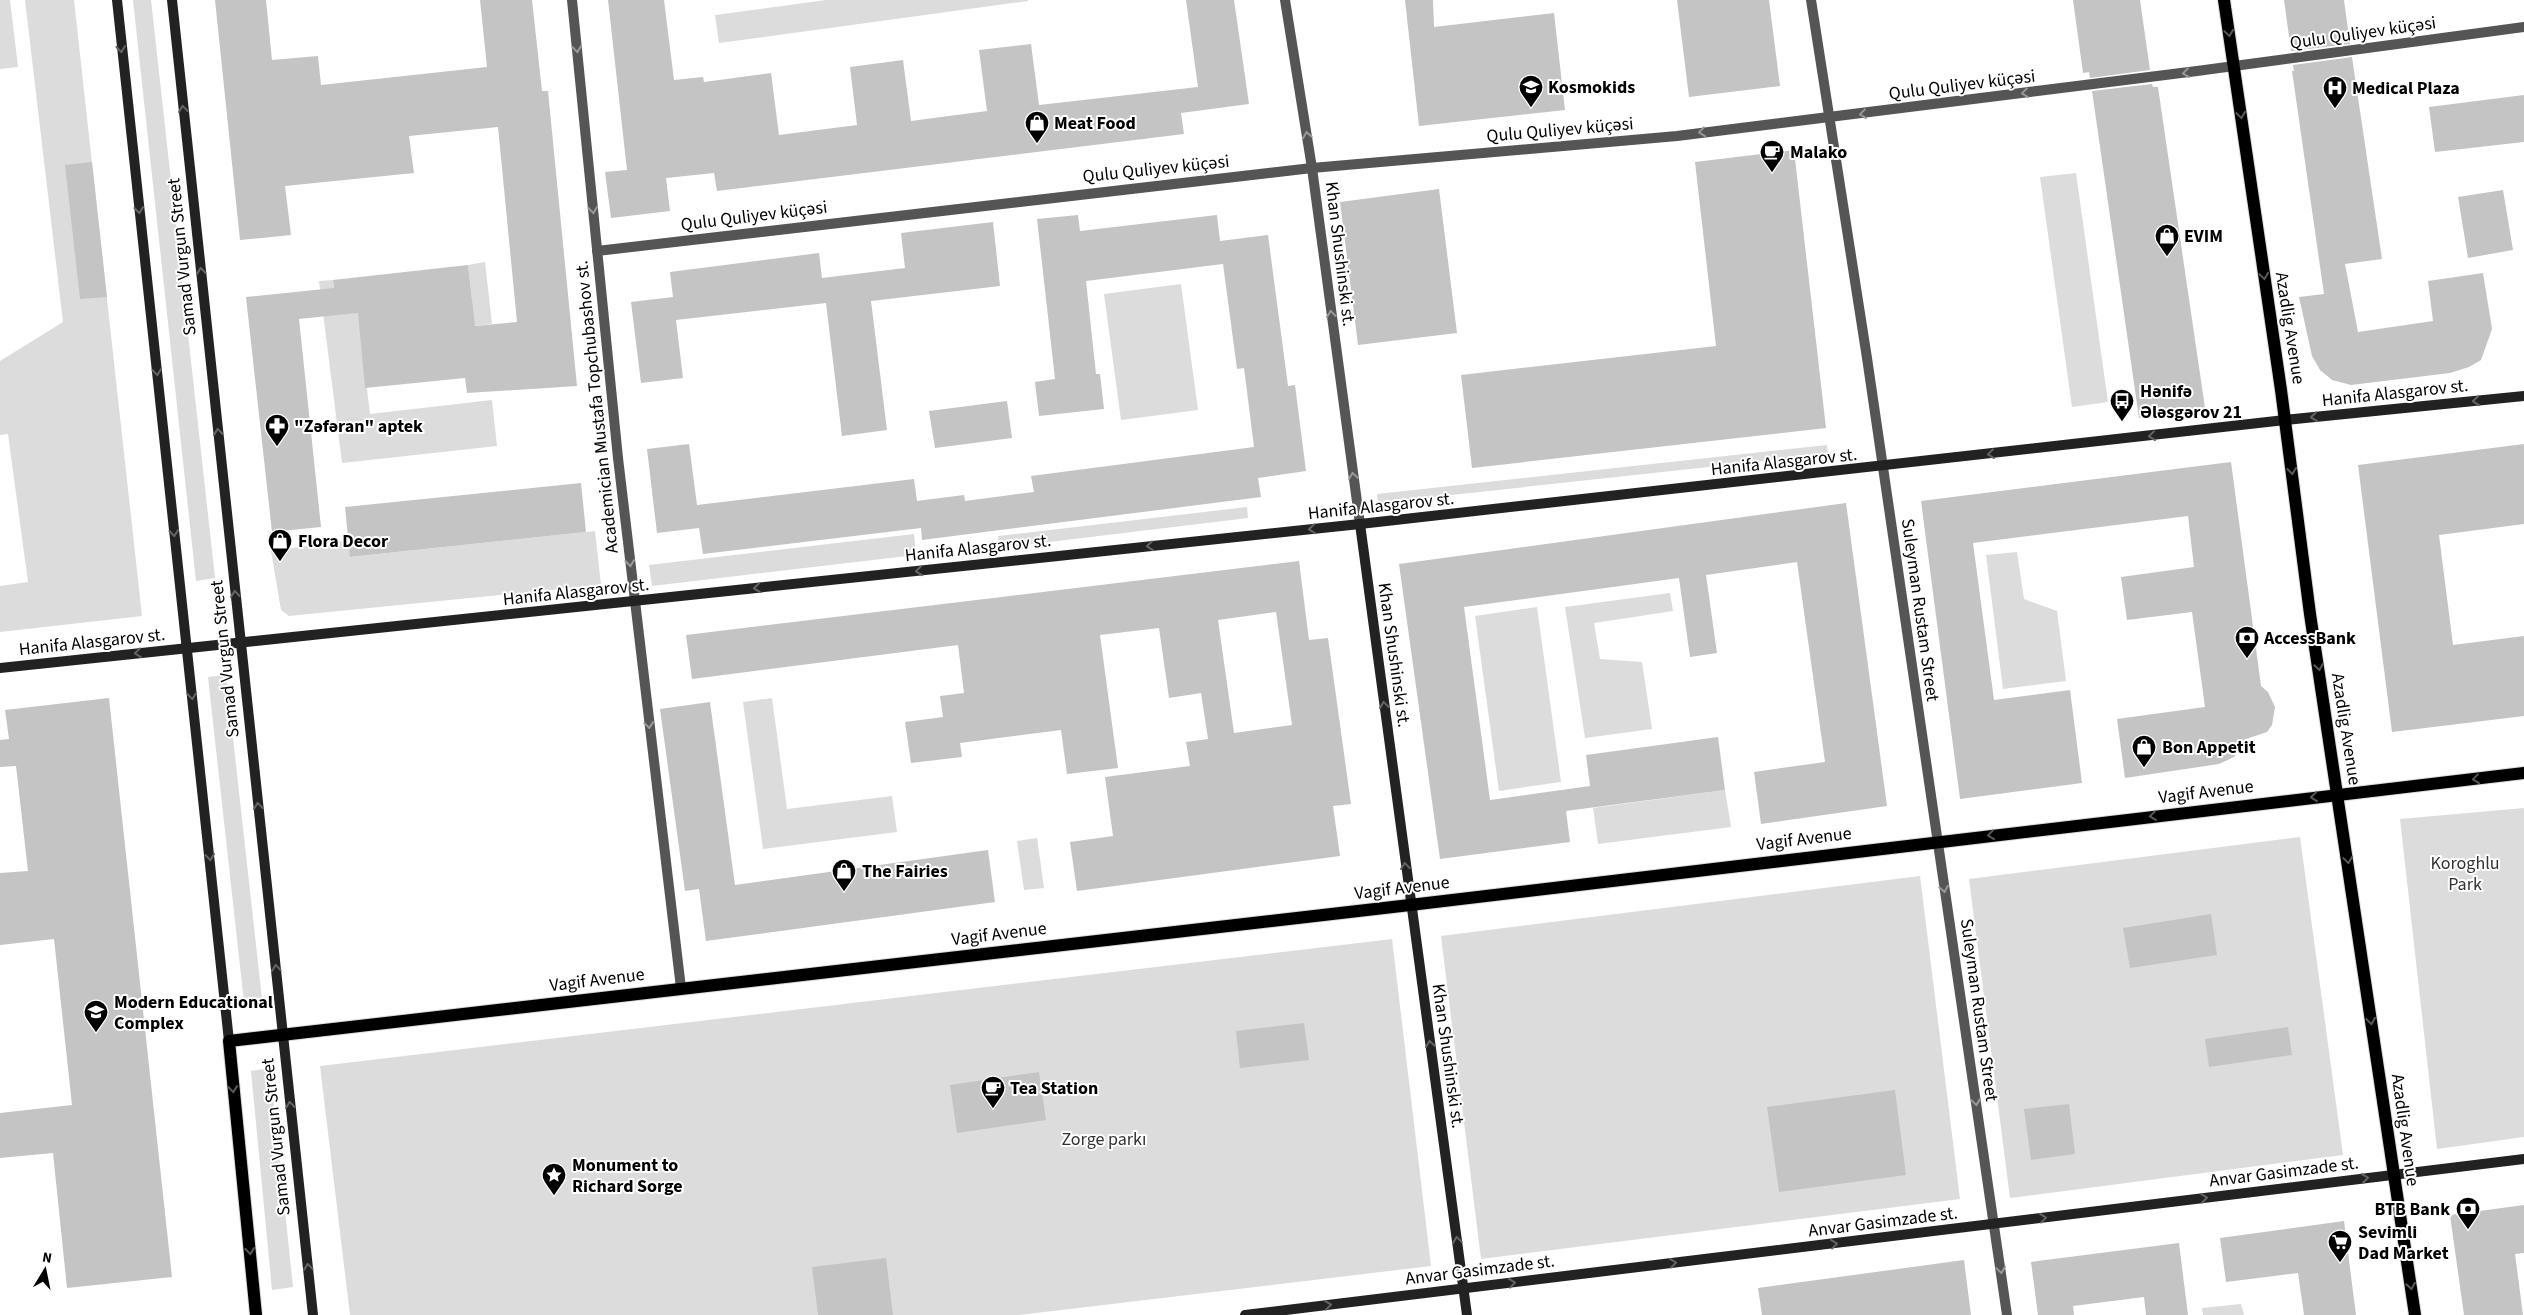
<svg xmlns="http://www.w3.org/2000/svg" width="2524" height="1315" font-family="'Source Sans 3',sans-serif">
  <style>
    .green { fill: #dcdcdc }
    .building { fill: #c4c4c4; fill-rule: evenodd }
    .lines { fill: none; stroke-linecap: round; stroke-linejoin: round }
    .primary-casing { stroke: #dbdbdb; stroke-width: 14 }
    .street { stroke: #555; stroke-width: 10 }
    .secondary { stroke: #222; stroke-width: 10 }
    .primary { stroke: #000; stroke-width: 12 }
    .oneway { stroke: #595959 }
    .oneway2 { stroke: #646464 }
    .oneway3 { stroke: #999 }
    .labels { text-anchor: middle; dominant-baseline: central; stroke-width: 4; stroke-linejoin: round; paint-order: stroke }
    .street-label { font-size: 18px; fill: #000; stroke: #fff }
    .poi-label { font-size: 18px; font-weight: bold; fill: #000; stroke: #fff; text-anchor: start }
    .park-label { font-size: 18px; fill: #333; stroke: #fff }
  </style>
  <rect width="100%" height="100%" fill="#fff"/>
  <g class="green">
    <polygon points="0,0 10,0 18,67 0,69"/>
    <polygon points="25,0 74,0 142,616 0,632 0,586 28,582 8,434 0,435 0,361 63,322"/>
    <polygon points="133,0 151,0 215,578 196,581"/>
    <polygon points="826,0 1028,0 1028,1 719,43 715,15"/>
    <polygon points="2076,173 2108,402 2072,407 2040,177"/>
    <polygon points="485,262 492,324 361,338 370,414 492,400 497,446 342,463 319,281 333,280 337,315 472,300 468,265"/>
    <polygon points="1181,284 1198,410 1121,420 1104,294"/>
    <polygon points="1827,445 1828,454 1378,503 1377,494"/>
    <polygon points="1247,507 1248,518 999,548 998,536"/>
    <polygon points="595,531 601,585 289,616 281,610 271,551 348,540 351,557"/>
    <polygon points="914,534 916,555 652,586 649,565"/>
    <polygon points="2017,552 2024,599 2057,611 2066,681 2003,689 1986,555"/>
    <polygon points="1670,593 1673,611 1594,623 1600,659 1642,662 1652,729 1585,738 1565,607"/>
    <polygon points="1537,607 1561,782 1499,791 1475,616"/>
    <polygon points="226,675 262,999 244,1002 208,677"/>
    <polygon points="772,698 787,809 892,796 897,832 763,849 743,702"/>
    <polygon points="1725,790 1731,827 1598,844 1593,808"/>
    <polygon points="2524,808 2524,1137 2437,1149 2400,819"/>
    <polygon points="2300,837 2343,1155 2010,1198 1969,879"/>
    <polygon points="1037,838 1044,888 1024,890 1017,841"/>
    <polygon points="1920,876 1960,1199 1481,1259 1441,936"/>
    <polygon points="1392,939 1431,1266 1019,1315 350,1315 320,1066"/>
    <polygon points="270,1068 293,1287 272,1290 251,1071"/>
    <polygon points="2241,1304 2244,1315 2203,1315 2202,1308"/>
  </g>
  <g class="building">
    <polygon points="215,0 266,0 272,60 318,56 321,85 487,67 480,0 532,0 542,91 548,91 577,386 467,393 465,378 365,388 358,313 299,319 321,527 272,532 246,297 334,288 333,280 468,265 475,326 517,322 498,127 409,136 414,173 285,186 291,235 240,240"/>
    <polygon points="608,0 664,0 674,80 703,77 704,82 771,73 779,135 857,125 850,67 903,60 911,121 987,111 979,50 1031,44 1039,105 1198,87 1186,0 1234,0 1249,104 1181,113 1184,134 717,191 714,173 666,178 670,211 611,218 605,172 627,170"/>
    <polygon points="1405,0 1433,0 1434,27 1554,13 1565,110 1419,126"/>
    <polygon points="1677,0 1769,0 1780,86 1689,97"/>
    <polygon points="2073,0 2140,0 2150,70 2090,78 2089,72 2083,73"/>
    <polygon points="2284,0 2344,0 2350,44 2291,51"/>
    <polygon points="2352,57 2382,259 2345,264 2358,332 2433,321 2428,281 2483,273 2492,329 2481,360 2469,367 2450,373 2351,385 2332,380 2320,370 2312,356 2299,297 2324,294 2292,71 2294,71 2293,65"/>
    <polygon points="2152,84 2153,87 2158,87 2205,408 2139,418 2092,91"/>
    <polygon points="2524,95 2524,142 2435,152 2429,107"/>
    <polygon points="1794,150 1826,428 1472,468 1461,375 1716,346 1695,162"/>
    <polygon points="92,162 107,297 80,299 65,165"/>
    <polygon points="1439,189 1457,333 1358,345 1340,202"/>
    <polygon points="2503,190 2513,250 2468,258 2458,197"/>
    <polygon points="1078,215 1080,231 1217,215 1220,241 1268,235 1288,386 1295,385 1306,471 1258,478 1261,497 922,540 921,528 703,554 699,528 657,533 647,449 689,444 697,505 914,479 917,501 964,495 965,501 1034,492 1031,476 1254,447 1244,368 1237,369 1223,264 1086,281 1096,374 1100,374 1104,409 1039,416 1035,382 1055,379 1037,219"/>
    <polygon points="993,222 1000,286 871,301 887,430 842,436 826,303 676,320 683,378 641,383 631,302 673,297 670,272 819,253 822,278 905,268 901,233"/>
    <polygon points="1007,401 1012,438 935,448 929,411"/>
    <polygon points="2524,444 2524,524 2439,535 2453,645 2524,636 2524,716 2392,732 2358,465"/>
    <polygon points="2231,462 2261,686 2268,692 2275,707 2272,725 2267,732 2246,739 2234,757 2219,764 2125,778 2117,719 2205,707 2192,612 2127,620 2121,577 2194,567 2188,516 1973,543 1994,700 2070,690 2082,783 1960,799 1921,501"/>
    <polygon points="581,483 586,532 350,557 345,507"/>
    <polygon points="1846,503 1887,806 1761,824 1754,772 1825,762 1797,562 1706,575 1717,653 1690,657 1679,578 1464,607 1490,800 1590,786 1586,755 1718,737 1725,790 1566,811 1570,842 1440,859 1399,564"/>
    <path d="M1299,561l10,79 19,-2 23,166 -18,2 7,50 -263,35 -7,-49 43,-6 -8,-59 85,-11 -4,-24 22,-3 -7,-46 -32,5 -10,-70 -59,7 18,133 -51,6 -6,-44 -101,13 2,14 -51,6 -6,-41 38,-5 -3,-21 24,-3 -6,-48 -266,34 -6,-44zM1276,612l16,113 -58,8 -16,-113z"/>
    <polygon points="109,698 172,1277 67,1288 53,1153 0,1158 0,1113 72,1105 54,939 0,945 0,873 28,871 16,766 0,767 0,740 9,739 5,710"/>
    <polygon points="710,702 735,885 988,850 995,902 706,941 699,889 685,891 660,709"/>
    <polygon points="2211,914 2217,955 2130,968 2123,928"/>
    <polygon points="1304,1023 1309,1060 1240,1068 1236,1031"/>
    <polygon points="2288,1027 2292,1055 2209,1067 2205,1039"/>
    <polygon points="1039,1072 1046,1120 957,1133 950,1085"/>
    <polygon points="1895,1090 1906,1175 1779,1192 1767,1107"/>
    <polygon points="2069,1104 2075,1154 2031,1160 2024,1109"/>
    <polygon points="2524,1205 2524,1253 2515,1254 2523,1315 2464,1315 2450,1215"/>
    <polygon points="2344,1221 2356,1315 2304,1315 2298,1273 2226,1282 2220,1238"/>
    <polygon points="2179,1243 2188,1315 2146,1315 2144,1297 2073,1306 2074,1315 2038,1315 2031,1262"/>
    <polygon points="886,1258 893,1315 818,1315 812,1267"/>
    <polygon points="1964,1260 1971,1315 1762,1315 1758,1288"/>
  </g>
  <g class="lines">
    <defs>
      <g id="primary">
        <polyline points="2224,0 2281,390 2310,614 2415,1315"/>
        <polyline points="256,1315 229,1041 1410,905 2524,773"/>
      </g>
    </defs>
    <use href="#primary" class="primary-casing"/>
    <g class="street">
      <polyline points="572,0 618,458 681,988"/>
      <polyline points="1285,0 1312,168 1360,524"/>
      <polyline points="1811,0 1867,358 2007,1315"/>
      <polyline points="597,251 1312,168 1677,136 2197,71 2524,27"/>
    </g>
    <g class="secondary">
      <polyline points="117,0 229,1041"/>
      <polyline points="172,0 313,1315"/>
      <polyline points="1360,524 1467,1315"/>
      <polyline points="0,668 1360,524 2285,420 2524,396"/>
      <polyline points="1245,1315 2524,1159"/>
    </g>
    <use href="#primary" class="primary"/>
  </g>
  <defs><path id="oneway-chevron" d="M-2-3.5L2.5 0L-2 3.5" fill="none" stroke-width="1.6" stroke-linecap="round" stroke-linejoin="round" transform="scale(1.25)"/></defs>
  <g class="oneway">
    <use href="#oneway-chevron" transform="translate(2229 33) rotate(82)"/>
    <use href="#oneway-chevron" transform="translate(2241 115) rotate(82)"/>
    <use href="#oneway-chevron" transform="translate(2264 276) rotate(82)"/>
    <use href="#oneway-chevron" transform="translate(2292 471) rotate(83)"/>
    <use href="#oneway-chevron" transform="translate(2319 667) rotate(81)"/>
    <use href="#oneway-chevron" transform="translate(2476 779) rotate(173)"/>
    <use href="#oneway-chevron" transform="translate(2314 797) rotate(174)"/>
    <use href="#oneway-chevron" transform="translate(2153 816) rotate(173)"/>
    <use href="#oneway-chevron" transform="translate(1991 835) rotate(173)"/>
    <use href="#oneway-chevron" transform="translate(2348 860) rotate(82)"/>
    <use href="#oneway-chevron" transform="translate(2371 1021) rotate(82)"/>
    <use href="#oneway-chevron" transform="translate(233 1089) rotate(84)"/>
    <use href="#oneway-chevron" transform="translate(250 1251) rotate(84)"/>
    <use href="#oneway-chevron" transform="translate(2411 1286) rotate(81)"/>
  </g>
  <g class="oneway2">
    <use href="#oneway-chevron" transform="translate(121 49) rotate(84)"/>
    <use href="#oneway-chevron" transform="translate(183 109) rotate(-96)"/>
    <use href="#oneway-chevron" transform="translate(139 210) rotate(84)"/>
    <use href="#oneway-chevron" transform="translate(201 271) rotate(-96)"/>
    <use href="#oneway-chevron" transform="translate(157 372) rotate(84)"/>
    <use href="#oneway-chevron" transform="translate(2476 401) rotate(174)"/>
    <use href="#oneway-chevron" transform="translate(2314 417) rotate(174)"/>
    <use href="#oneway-chevron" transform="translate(218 432) rotate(-96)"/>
    <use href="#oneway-chevron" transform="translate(2152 436) rotate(173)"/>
    <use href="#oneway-chevron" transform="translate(1991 454) rotate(173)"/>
    <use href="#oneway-chevron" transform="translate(1312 529) rotate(174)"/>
    <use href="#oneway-chevron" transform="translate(174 533) rotate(84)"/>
    <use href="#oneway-chevron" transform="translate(1150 546) rotate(174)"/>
    <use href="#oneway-chevron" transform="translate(919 571) rotate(174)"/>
    <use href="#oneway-chevron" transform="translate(757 588) rotate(174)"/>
    <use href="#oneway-chevron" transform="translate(235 594) rotate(-96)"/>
    <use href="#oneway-chevron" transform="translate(138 653) rotate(174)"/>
    <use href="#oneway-chevron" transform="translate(192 696) rotate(84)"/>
    <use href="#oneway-chevron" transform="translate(1384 705) rotate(-97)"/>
    <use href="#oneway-chevron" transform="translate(258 806) rotate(-96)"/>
    <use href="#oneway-chevron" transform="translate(210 857) rotate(84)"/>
    <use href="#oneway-chevron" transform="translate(1405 866) rotate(-97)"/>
    <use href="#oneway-chevron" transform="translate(276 968) rotate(-96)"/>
    <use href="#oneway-chevron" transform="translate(1430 1044) rotate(-98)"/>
    <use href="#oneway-chevron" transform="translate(290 1105) rotate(-96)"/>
    <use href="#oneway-chevron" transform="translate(2365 1178) rotate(-8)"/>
    <use href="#oneway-chevron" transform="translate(2204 1198) rotate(-7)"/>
    <use href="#oneway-chevron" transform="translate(2043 1218) rotate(-7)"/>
    <use href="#oneway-chevron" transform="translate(1457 1240) rotate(-98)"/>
    <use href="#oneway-chevron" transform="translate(1834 1244) rotate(-7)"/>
    <use href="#oneway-chevron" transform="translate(1673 1263) rotate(-7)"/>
    <use href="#oneway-chevron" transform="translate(308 1267) rotate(-96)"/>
    <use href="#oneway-chevron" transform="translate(1512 1283) rotate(-7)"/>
    <use href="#oneway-chevron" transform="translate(1328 1305) rotate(-7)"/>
  </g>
  <g class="oneway3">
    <use href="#oneway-chevron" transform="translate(577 49) rotate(84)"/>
    <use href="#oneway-chevron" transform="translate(2186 73) rotate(173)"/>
    <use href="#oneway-chevron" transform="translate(2025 93) rotate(173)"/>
    <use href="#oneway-chevron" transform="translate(1863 114) rotate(173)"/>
    <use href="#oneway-chevron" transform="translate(1702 132) rotate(173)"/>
    <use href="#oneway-chevron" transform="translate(1307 135) rotate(-99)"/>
    <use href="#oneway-chevron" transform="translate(593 210) rotate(84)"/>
    <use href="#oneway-chevron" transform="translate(1331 314) rotate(-97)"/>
    <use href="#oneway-chevron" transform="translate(1353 476) rotate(-98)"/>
    <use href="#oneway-chevron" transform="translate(630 563) rotate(84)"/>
    <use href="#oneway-chevron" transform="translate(649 725) rotate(83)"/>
    <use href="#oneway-chevron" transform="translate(1944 889) rotate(81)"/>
    <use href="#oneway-chevron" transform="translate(1976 1102) rotate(82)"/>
    <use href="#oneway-chevron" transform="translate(2001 1270) rotate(82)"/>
  </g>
  <defs>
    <symbol id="school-pin" viewBox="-11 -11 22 30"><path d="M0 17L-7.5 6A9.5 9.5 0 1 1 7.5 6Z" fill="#000" stroke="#fff"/><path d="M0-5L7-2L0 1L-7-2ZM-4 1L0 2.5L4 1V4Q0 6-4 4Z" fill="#fff"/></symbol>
    <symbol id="hospital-pin" viewBox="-11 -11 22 30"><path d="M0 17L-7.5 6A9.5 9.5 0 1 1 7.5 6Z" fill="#000" stroke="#fff"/><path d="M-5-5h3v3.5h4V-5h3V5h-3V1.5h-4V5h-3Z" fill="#fff"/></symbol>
    <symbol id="shop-pin" viewBox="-11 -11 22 30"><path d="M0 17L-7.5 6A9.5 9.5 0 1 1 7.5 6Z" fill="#000" stroke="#fff"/><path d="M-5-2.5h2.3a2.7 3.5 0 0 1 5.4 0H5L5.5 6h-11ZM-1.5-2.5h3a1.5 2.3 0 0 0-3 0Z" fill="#fff"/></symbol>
    <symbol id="cafe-pin" viewBox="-11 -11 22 30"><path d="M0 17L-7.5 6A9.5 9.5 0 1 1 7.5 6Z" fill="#000" stroke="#fff"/><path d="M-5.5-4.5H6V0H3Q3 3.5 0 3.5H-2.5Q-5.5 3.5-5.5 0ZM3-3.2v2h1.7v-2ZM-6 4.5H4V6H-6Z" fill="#fff"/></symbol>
    <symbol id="bus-pin" viewBox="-11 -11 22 30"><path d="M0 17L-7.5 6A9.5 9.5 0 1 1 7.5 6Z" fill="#000" stroke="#fff"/><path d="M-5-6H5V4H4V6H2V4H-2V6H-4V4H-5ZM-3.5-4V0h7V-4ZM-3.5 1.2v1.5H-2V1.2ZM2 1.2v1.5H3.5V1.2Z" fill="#fff"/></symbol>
    <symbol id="pharmacy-pin" viewBox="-11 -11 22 30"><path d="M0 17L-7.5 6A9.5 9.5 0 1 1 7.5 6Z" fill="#000" stroke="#fff"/><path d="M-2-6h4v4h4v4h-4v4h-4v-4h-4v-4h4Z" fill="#fff"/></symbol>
    <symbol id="bank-pin" viewBox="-11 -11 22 30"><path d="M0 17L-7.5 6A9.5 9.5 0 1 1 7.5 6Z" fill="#000" stroke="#fff"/><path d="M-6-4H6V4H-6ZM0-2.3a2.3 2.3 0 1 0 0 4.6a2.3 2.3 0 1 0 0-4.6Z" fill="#fff"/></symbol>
    <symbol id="sight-pin" viewBox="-11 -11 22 30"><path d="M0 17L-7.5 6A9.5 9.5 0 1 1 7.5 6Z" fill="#000" stroke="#fff"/><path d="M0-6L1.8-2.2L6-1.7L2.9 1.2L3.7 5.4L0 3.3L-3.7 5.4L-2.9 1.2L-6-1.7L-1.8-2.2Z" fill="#fff"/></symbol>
    <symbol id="supermarket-pin" viewBox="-11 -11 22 30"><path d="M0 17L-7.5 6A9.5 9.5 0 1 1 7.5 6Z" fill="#000" stroke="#fff"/><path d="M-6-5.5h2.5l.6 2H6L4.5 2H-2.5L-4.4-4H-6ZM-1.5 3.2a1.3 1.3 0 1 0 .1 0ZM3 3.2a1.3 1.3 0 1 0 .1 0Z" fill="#fff"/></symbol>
  </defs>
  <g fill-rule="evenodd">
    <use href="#school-pin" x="1517" y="73" width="28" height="38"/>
    <use href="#hospital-pin" x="2321" y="74" width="28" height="38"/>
    <use href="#shop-pin" x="1023" y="109" width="28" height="38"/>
    <use href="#cafe-pin" x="1758" y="138" width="28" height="38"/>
    <use href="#shop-pin" x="2153" y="222" width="28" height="38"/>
    <use href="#bus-pin" x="2108" y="387" width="28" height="38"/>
    <use href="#pharmacy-pin" x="263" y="412" width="28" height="38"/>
    <use href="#shop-pin" x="266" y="527" width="28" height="38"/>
    <use href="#bank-pin" x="2233" y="624" width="28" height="38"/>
    <use href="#shop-pin" x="2130" y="733" width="28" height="38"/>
    <use href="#shop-pin" x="830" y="857" width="28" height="38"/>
    <use href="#school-pin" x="82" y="998" width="28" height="38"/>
    <use href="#cafe-pin" x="979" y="1074" width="28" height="38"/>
    <use href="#sight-pin" x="540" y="1161" width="28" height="38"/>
    <use href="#bank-pin" x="2454" y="1195" width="28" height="38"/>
    <use href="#supermarket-pin" x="2326" y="1228" width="28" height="38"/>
  </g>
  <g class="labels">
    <g class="street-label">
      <text transform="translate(2363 33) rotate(-8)">Qulu Quliyev küçəsi</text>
      <text transform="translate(1962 85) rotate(-7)">Qulu Quliyev küçəsi</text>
      <text transform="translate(1560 130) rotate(-5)">Qulu Quliyev küçəsi</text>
      <text transform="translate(1156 169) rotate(-6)">Qulu Quliyev küçəsi</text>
      <text transform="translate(754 216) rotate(-7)">Qulu Quliyev küçəsi</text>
      <text transform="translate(1340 254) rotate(83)">Khan Shushinski st.</text>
      <text transform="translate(182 257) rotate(-96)">Samad Vurgun Street</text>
      <text transform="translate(2290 328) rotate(81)">Azadlig Avenue</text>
      <text transform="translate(2395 393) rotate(-6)">Hanifa Alasgarov st.</text>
      <text transform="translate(597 407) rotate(-96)">Academician Mustafa Topchubashov st.</text>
      <text transform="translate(1784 462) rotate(-6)">Hanifa Alasgarov st.</text>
      <text transform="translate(1381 506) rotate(-6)">Hanifa Alasgarov st.</text>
      <text transform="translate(978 548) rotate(-6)">Hanifa Alasgarov st.</text>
      <text transform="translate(576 592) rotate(-6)">Hanifa Alasgarov st.</text>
      <text transform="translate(1920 610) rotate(82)">Suleyman Rustam Street</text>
      <text transform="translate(92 642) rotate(-6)">Hanifa Alasgarov st.</text>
      <text transform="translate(1394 655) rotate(82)">Khan Shushinski st.</text>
      <text transform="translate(225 659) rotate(-96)">Samad Vurgun Street</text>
      <text transform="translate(2346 729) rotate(81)">Azadlig Avenue</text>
      <text transform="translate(2206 792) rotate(-7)">Vagif Avenue</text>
      <text transform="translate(1804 839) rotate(-7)">Vagif Avenue</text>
      <text transform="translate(1402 888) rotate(-7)">Vagif Avenue</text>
      <text transform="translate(999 934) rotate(-7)">Vagif Avenue</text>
      <text transform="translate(597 980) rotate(-7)">Vagif Avenue</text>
      <text transform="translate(1979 1010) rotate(82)">Suleyman Rustam Street</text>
      <text transform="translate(1448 1056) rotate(82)">Khan Shushinski st.</text>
      <text transform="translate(2405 1130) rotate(82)">Azadlig Avenue</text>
      <text transform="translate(276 1137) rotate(-96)">Samad Vurgun Street</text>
      <text transform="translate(2284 1172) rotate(-7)">Anvar Gasimzade st.</text>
      <text transform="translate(1883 1222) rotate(-7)">Anvar Gasimzade st.</text>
      <text transform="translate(1480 1270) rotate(-7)">Anvar Gasimzade st.</text>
    </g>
    <g class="poi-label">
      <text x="1548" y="87">Kosmokids</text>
      <text x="2352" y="88">Medical Plaza</text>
      <text x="1054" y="123">Meat Food</text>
      <text x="1790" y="152">Malako</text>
      <text x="2184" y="236">EVIM</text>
      <text x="2140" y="391">Hənifə<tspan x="2140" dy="21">Ələsgərov 21</tspan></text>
      <text x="294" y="426">"Zəfəran" aptek</text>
      <text x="298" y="541">Flora Decor</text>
      <text x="2264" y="638">AccessBank</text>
      <text x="2162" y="747">Bon Appetit</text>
      <text x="862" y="871">The Fairies</text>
      <text x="114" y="1002">Modern Educational<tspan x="114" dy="21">Complex</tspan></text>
      <text x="1010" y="1088">Tea Station</text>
      <text x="572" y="1165">Monument to<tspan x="572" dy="21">Richard Sorge</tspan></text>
      <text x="2450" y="1209" text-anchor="end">BTB Bank</text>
      <text x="2358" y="1232">Sevimli<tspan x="2358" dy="21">Dad Market</tspan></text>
    </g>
    <g class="park-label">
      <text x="2465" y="863">Koroghlu<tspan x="2465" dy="21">Park</tspan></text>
      <text x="1104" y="1139">Zorge parkı</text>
    </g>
  </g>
  <g transform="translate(45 1270) rotate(10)" stroke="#ffffff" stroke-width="4" paint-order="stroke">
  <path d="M0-4L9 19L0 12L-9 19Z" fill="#000000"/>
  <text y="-8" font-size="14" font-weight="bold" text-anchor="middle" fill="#000000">N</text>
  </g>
</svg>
